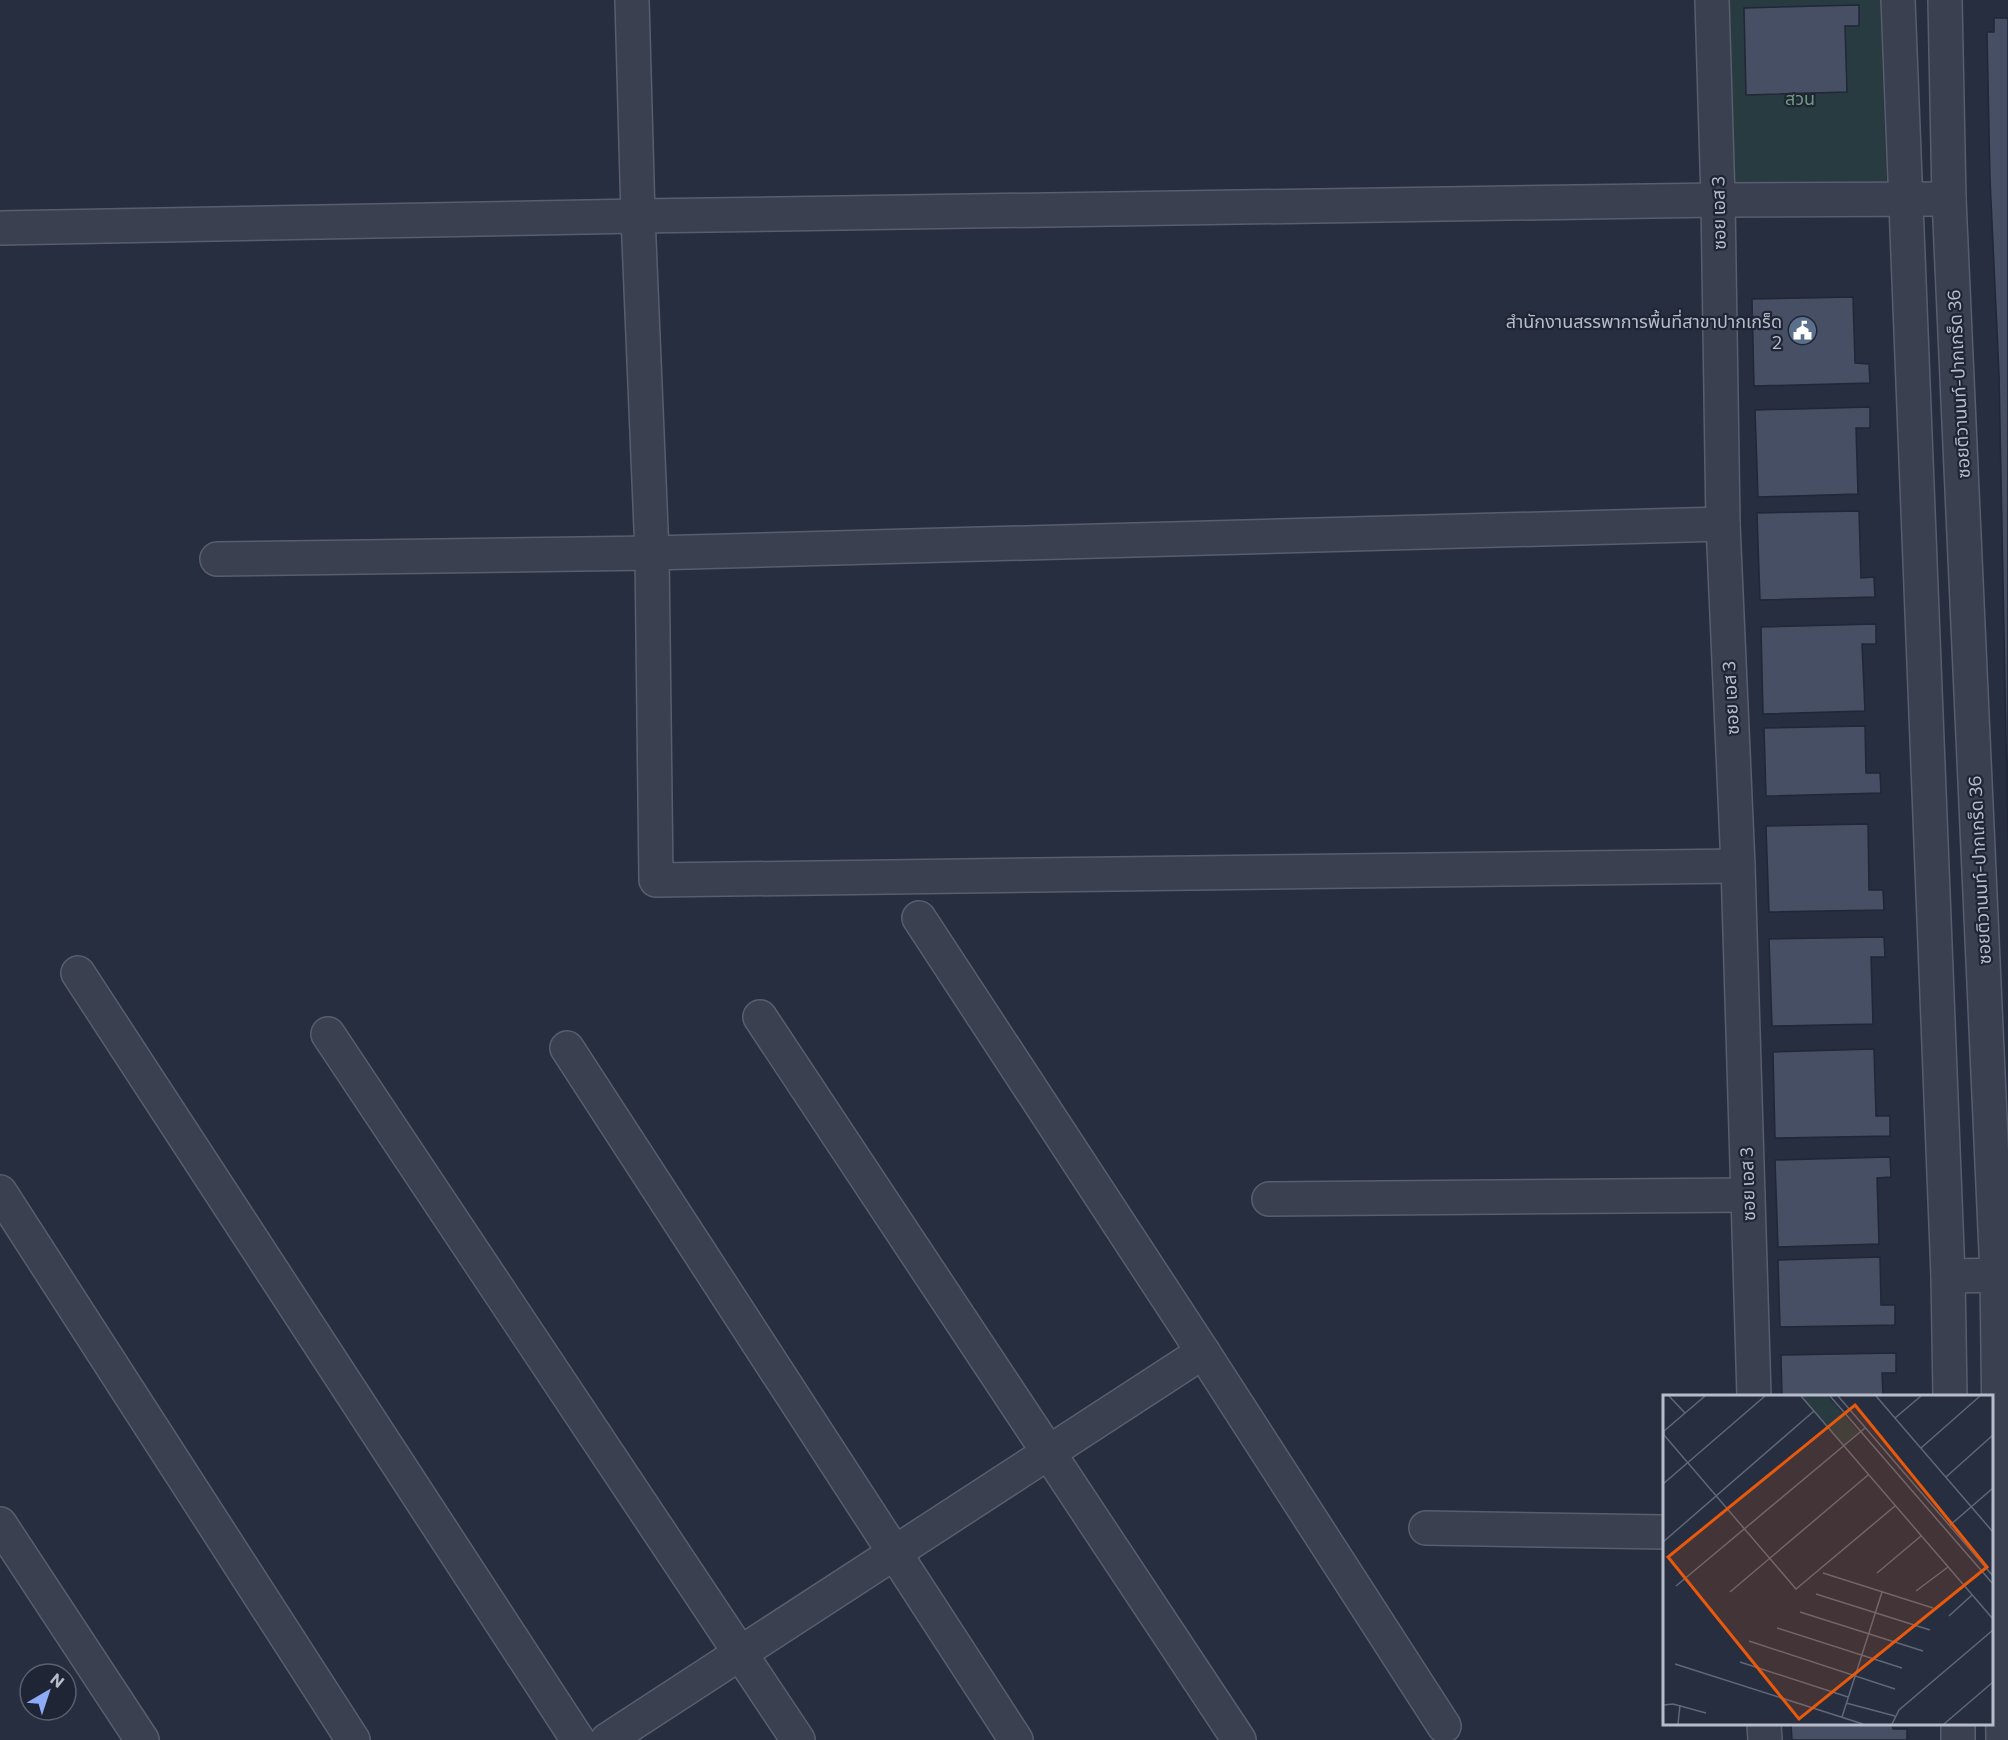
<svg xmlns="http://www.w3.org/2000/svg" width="2008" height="1740" font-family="Commissioner,'Noto Sans Thai',sans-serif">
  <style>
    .green { fill: #283b41 }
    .building { fill: #474f64; stroke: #212737; stroke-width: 1.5 }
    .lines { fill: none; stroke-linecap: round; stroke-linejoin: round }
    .minor-casing { stroke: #585e6d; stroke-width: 36 }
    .tertiary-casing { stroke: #585e6d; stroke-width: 36 }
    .minor { stroke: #3a4050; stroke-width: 33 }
    .tertiary { stroke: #3a4050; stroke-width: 33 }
    .labels { text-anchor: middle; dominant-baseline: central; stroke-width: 4.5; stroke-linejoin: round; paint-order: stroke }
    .park-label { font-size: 18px; fill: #6e9b7d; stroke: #1f2535 }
    .street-label { font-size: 18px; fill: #b6bcca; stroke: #1f2535 }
    .poi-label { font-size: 18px; fill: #b6bcca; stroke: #1f2535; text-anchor: end }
    .inset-road { fill: none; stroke: #606777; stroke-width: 1.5 }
    .view { fill: #e8590c; fill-opacity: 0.15; stroke: #e8590c; stroke-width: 3 }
    .inset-edge { fill: none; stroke: #b6bcca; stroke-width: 3 }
  </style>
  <rect width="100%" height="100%" fill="#262e40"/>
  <polygon class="green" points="1713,0 1880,0 1887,195 1718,200"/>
  <g class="building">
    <polygon points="1859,5 1859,26 1845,26 1847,92 1746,95 1744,8"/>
    <polygon points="1994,18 2008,18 2008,840 1999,373 1990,179 1987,32 1994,32"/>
    <polygon points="1853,297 1855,363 1869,364 1870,383 1754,386 1752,299"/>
    <polygon points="1870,407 1870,428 1856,428 1858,494 1758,497 1755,410"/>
    <polygon points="1859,511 1861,578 1874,577 1875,597 1760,600 1757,513"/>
    <polygon points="1876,624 1876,644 1862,644 1865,711 1763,714 1761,627"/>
    <polygon points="1865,726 1866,773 1880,773 1881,793 1766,796 1764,728"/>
    <polygon points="1868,824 1869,890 1883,890 1884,910 1769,912 1766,826"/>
    <polygon points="1884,937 1885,957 1871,957 1873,1024 1772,1026 1769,939"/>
    <polygon points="1874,1049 1876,1116 1890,1116 1890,1136 1775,1138 1773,1052"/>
    <polygon points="1890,1157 1891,1177 1877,1178 1879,1244 1778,1247 1775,1160"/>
    <polygon points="1880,1257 1881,1305 1895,1305 1895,1325 1780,1327 1778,1260"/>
    <polygon points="1896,1353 1896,1373 1882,1373 1883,1396 1782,1396 1781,1355"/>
    <polygon points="1791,1724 1892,1724 1893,1729 1907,1729 1907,1740 1792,1740"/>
  </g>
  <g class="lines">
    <defs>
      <g id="minor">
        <polyline points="632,0 638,216 652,553 656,880 1738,866"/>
        <polyline points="1712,0 1718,200 1723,524 1738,866 1754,1396"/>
        <polyline points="0,228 638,216 1718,200 1949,199"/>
        <polyline points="217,559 652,553 1723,524"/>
        <polyline points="919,918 1203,1352 1444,1726"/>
        <polyline points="78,973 578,1740"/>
        <polyline points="760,1017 1239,1740"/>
        <polyline points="328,1034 798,1740"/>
        <polyline points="567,1048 1016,1740"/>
        <polyline points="0,1192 353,1740"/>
        <polyline points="1269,1199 1748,1195"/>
        <polyline points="1948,1276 2008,1275"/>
        <polyline points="0,1524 142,1740"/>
        <polyline points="1426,1528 1664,1532"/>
        <polyline points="1764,1724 1765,1740"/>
        <polyline points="607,1740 1203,1352"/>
      </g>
      <g id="tertiary">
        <polyline points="1898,0 1948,1276 1950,1396"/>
        <polyline points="1945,0 1949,199 1997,1275 2003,1740"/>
        <polyline points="1958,1724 1958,1740"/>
      </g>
    </defs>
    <use href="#minor" class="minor-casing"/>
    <use href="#tertiary" class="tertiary-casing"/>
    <use href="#minor" class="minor"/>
    <use href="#tertiary" class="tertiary"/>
  </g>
  <defs>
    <symbol id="civic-disc" viewBox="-11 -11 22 22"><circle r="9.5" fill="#5c6f8a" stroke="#1f2535"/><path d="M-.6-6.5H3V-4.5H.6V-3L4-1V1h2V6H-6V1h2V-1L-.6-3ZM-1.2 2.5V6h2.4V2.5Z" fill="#fff"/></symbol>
  </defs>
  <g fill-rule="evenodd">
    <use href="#civic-disc" x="1786" y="314" width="33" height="33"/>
  </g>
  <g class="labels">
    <g class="park-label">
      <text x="1800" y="98">สวน</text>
    </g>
    <g class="street-label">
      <text transform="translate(1718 213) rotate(-91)">ซอย เอส 3</text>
      <text transform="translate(1958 384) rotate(-93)">ซอยติวานนท์-ปากเกร็ด 36</text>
      <text transform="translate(1730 698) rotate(-93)">ซอย เอส 3</text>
      <text transform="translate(1979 870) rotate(-93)">ซอยติวานนท์-ปากเกร็ด 36</text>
      <text transform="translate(1747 1184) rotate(-92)">ซอย เอส 3</text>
    </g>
    <g class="poi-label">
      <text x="1782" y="321">สำนักงานสรรพาการพื้นที่สาขาปากเกร็ด<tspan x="1782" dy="21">2</tspan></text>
    </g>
  </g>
  <g transform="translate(1663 1395)">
    <rect width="330" height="330" fill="#262e40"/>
    <path d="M138,1h26l32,36 -16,14z" fill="#283b41"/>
    <path class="inset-road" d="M6,1l16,17M42,1l-41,35v4l132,154 99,-83M138,1l192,223M167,1l163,188M175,1l155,180M213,1l117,136M232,23l26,-22M258,53l59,-52M283,82l47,-42M0,89l102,-88M286,131l44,-38M0,147l151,-131M160,178l110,35M214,178l44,-37M13,191l189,-158M253,196l32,-24M67,197l138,-117M153,199l114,36M137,217l123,39M286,221l23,-21M114,233l125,40M86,246l146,48M77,267l108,35M12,269l188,60M183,308l49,13M0,310l10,-1 33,9M179,322l40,-125M15,329l2,-19M229,329l7,-14 94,-80M281,329l49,-42"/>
    <path class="view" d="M192,10l132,162 -188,152 -131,-162z"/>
    <rect width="330" height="330" class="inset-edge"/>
  </g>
  <g transform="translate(48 1692) rotate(39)"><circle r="28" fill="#1f2535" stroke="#5b6171" stroke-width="1.5"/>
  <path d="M0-4.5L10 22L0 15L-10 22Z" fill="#8eabf8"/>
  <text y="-9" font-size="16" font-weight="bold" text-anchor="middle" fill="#b6bcca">N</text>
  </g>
</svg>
